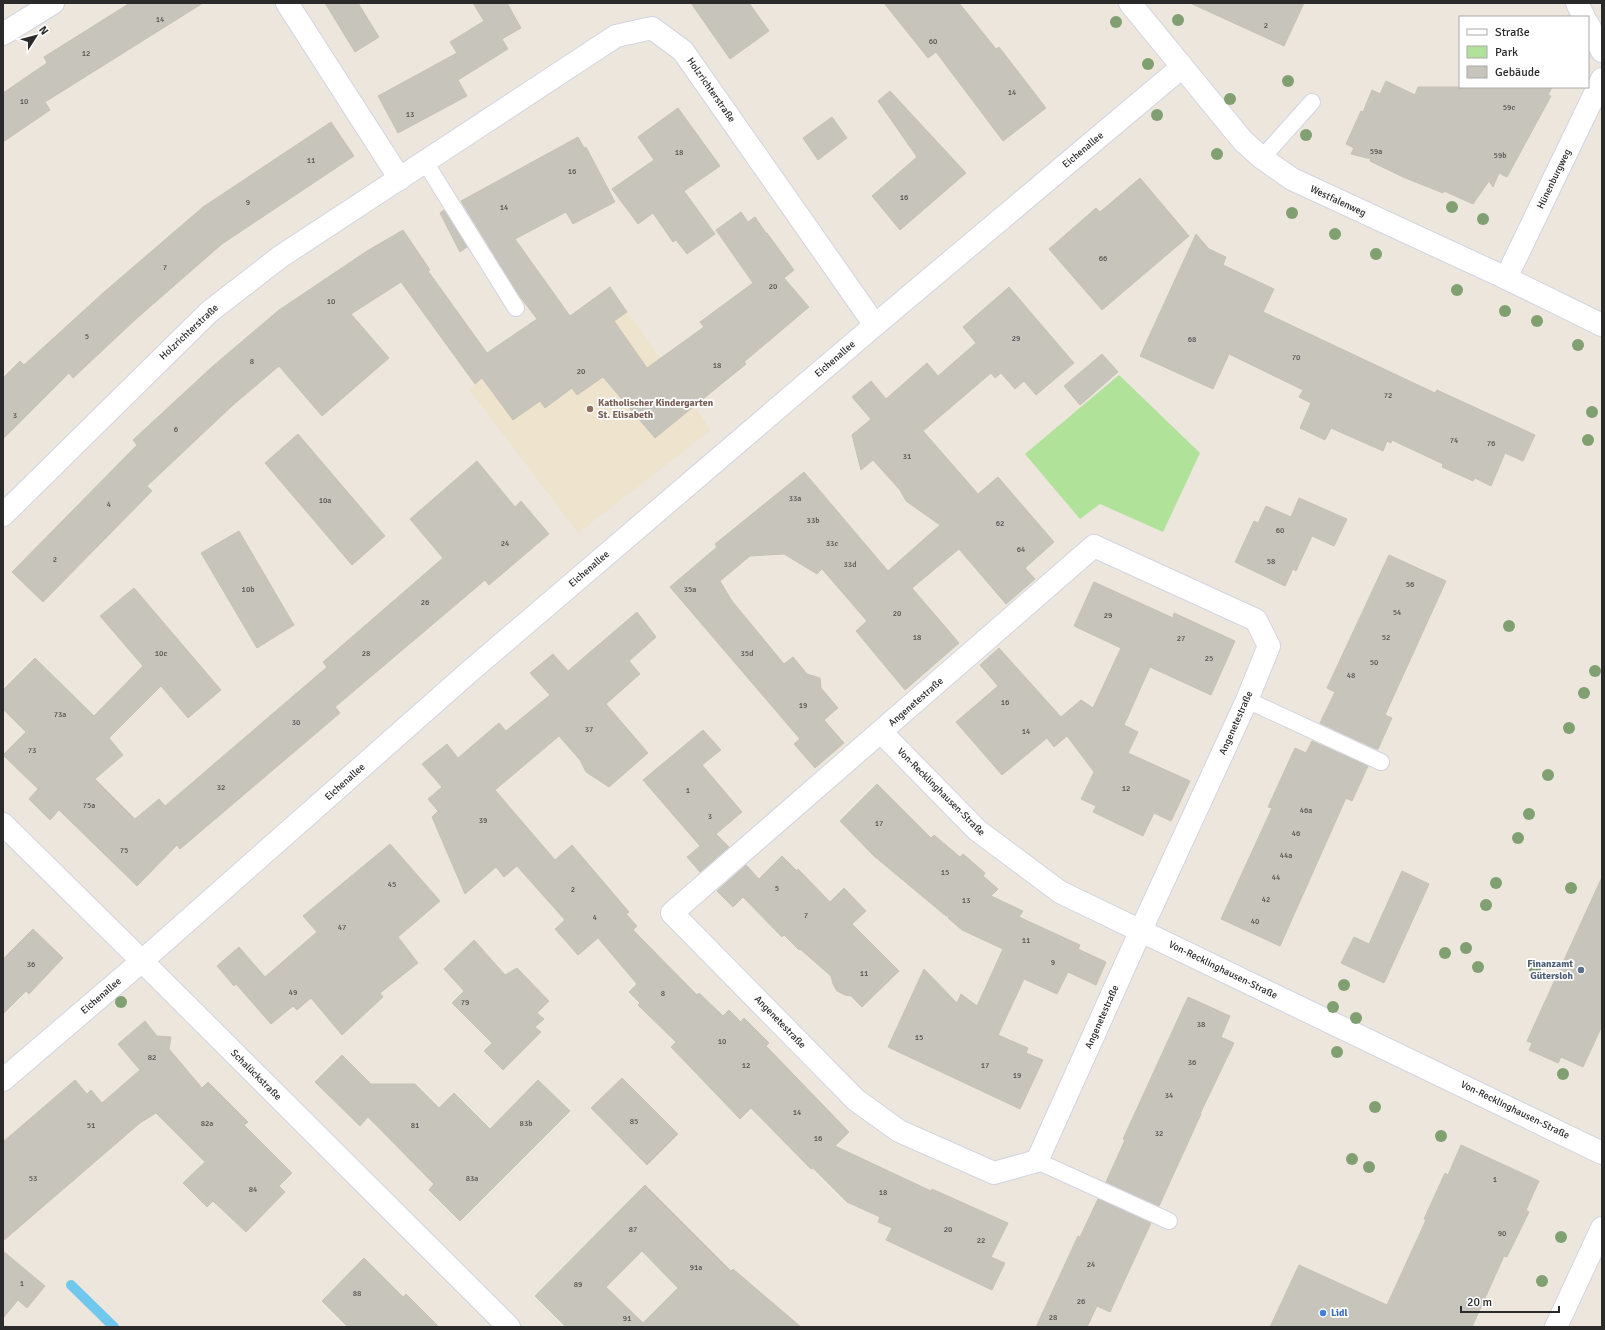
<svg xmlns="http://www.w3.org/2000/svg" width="1605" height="1330" font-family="Signika,sans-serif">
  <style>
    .education { fill: #eee3cc }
    .green { fill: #b0e299 }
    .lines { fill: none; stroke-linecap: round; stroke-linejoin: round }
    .stream { stroke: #70c9ed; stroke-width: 10 }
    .building { fill: #c7c4bb; stroke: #c7c2b6; fill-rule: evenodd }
    .service-casing { stroke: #d2d4e3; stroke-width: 18 }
    .minor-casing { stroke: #d2d4e3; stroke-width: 24 }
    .secondary-casing { stroke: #d2d4e3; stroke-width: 24 }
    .service { stroke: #fff; stroke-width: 16 }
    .minor { stroke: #fff; stroke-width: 22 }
    .secondary { stroke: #fff; stroke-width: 22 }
    .tree { fill: #81a072 }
    .education-dot { fill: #8d6e63; stroke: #fff; stroke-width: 1.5 }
    .service-dot { fill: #5c6f8a; stroke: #fff; stroke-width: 1.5 }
    .shop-dot { fill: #3f7fe0; stroke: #fff; stroke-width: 1.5 }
    .labels { text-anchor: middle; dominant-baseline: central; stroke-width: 3.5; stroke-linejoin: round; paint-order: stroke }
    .number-label { font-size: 8px; fill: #51504e }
    .street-label { font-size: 10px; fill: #2a2a2a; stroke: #fff }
    .education-label { font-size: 10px; font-weight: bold; fill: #785e54; stroke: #fff; text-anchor: start }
    .service-label { font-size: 10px; font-weight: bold; fill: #4e5e75; stroke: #fff; text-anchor: end }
    .shop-label { font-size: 10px; font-weight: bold; fill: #366cbe; stroke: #fff; text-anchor: start }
  </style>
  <rect width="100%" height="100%" fill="#ece6dc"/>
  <polygon class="education" points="610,287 711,430 578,533 469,389"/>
  <polygon class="green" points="1119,375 1200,453 1163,532 1100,504 1080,519 1025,454"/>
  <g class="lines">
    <polyline class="stream" points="71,1285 114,1327"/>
  </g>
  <g class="building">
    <polygon points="130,3 203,3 45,102 50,110 3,142 3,93 47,63 44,57"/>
    <polygon points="325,3 358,3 379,37 355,52"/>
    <polygon points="473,3 507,3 521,28 502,39 508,49 458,80 467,96 398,133 378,96 457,53 450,42 484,21"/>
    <polygon points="691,3 749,3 769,31 730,59"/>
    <polygon points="884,3 959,3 996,49 999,47 1046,108 1003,141 936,52 928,58"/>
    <polygon points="1190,3 1304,3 1284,46"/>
    <polygon points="1386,81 1415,95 1418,87 1552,87 1548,95 1551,96 1507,177 1499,173 1493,187 1489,181 1473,204 1444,191 1443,193 1403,177 1370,161 1371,159 1351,154 1354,148 1346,144 1361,111 1363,112 1372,90 1380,94"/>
    <polygon points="890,91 966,173 900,230 872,196 917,157 878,101"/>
    <polygon points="678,108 720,166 684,191 715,234 687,254 676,240 673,242 653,213 638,224 612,189 654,160 638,137"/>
    <polygon points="832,117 847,138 818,160 803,138"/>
    <polygon points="331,122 354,156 222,244 136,319 73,378 69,373 3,439 3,378 20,361 24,365 103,293 203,207"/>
    <polygon points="578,137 584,148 586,147 615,202 573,224 566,212 515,239 570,316 610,287 627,312 614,321 647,368 704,327 700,322 753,283 716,230 741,212 748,222 755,217 766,233 767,233 794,270 784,278 809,307 744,362 746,364 655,438 603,377 577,395 572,388 545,408 540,401 513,420 482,378 475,384 401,282 351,314 389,358 322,416 279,366 232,406 147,486 152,491 43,602 12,572 137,445 133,440 213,366 279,310 367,251 403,230 430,270 428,271 487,353 537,319 518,294 461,201"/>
    <polygon points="1140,178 1189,236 1102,310 1049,249 1096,208 1100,212"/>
    <polygon points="444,210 467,247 460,252 440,213"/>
    <polygon points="1196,234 1209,249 1226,257 1223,265 1274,289 1263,312 1435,393 1437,390 1535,435 1523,461 1505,453 1491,486 1475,478 1473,481 1442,467 1443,464 1392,440 1391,443 1387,441 1383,451 1331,428 1325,440 1300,428 1311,403 1299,397 1303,390 1229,354 1213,389 1140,356"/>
    <polygon points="1009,287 1074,363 1036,395 1024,381 1015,389 1001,373 995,378 991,373 923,431 978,494 998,477 1054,542 1025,568 1035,579 1006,604 959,549 912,588 959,643 905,690 856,631 867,621 822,569 817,574 784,554 750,556 720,581 732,601 784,664 793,657 807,674 820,678 821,688 838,708 824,720 844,743 815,768 794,744 800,739 670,587 717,547 715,544 804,472 888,571 940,525 906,501 900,490 873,460 861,470 852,435 871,419 852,397 871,381 886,399 927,363 938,376 976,343 963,327"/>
    <polygon points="1102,354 1118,372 1080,405 1064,386"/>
    <polygon points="298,434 385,536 352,565 265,463"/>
    <polygon points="477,461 515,507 521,501 549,534 489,585 485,580 335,707 340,713 180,849 177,845 137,886 59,810 50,820 29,799 38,789 3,755 26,732 3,709 3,690 35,658 94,716 143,666 100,616 134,588 221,690 188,718 161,686 109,738 123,755 95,779 135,819 159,799 165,806 327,667 323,662 443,558 410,519"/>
    <polygon points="1299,498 1347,519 1334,546 1312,536 1296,571 1293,569 1285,586 1235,562 1254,521 1258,523 1266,506 1291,517"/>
    <polygon points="239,531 294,625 257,648 201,553"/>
    <polygon points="1389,555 1446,581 1385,715 1392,718 1378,749 1376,749 1320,723 1335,692 1327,688"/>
    <polygon points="1094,582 1173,618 1174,613 1235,641 1211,695 1150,667 1124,725 1138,732 1128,753 1190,781 1171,821 1154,813 1143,836 1093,812 1096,806 1081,799 1094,772 1067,736 1054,747 1047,738 1002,775 956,722 998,686 980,665 999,648 1061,717 1081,700 1093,708 1121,648 1074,626"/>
    <polygon points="637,612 656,637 629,661 640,674 606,704 648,753 609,787 586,772 580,760 559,736 495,790 555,860 572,845 629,912 626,914 637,926 633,930 697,995 699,993 723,1016 729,1010 741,1022 744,1018 769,1043 766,1046 849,1132 835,1146 931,1191 932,1189 1008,1223 991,1257 1005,1263 992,1290 886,1240 892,1228 878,1222 880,1217 847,1202 813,1168 811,1169 751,1108 740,1119 671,1047 676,1042 638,1005 640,1003 629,992 637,984 598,938 578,955 555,929 565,920 517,866 504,877 496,867 465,894 432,817 438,811 428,799 442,787 422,764 447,744 458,758 499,723 506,731 550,695 530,673 553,654 568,671"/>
    <polygon points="703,730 721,750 702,765 742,812 716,834 729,847 700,872 687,857 700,846 643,780"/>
    <polygon points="1312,741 1368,766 1352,801 1346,798 1280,946 1221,919 1272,808 1268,807 1295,748 1306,753"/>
    <polygon points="877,784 931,838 934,835 960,857 963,854 985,873 983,876 998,889 991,896 1023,911 1019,917 1080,945 1078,949 1106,962 1096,985 1068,972 1057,994 1024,979 998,1035 1028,1048 1026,1053 1043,1060 1020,1109 888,1047 924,969 957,1003 961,994 977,1006 1003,949 962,930 948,918 949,916 946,916 874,856 840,821"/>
    <polygon points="390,844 440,901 398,937 418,963 380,993 383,997 342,1035 311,998 297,1010 293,1006 271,1024 236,984 234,986 217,966 239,947 265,977 317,932 303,916"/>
    <polygon points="782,856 797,871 798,869 830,902 844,888 866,911 852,924 899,971 862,1007 851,996 845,995 837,991 833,984 831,976 800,949 799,950 784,935 782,937 743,897 733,907 717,891 746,865 759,879"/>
    <polygon points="1402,871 1429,884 1384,983 1341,963 1354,937 1369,944"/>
    <polygon points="1602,877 1602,1026 1583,1067 1561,1057 1558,1063 1529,1050 1532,1043 1527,1041"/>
    <polygon points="33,929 63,958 29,994 26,991 3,1014 3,959"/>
    <polygon points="474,940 505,975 517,968 549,1001 537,1013 544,1019 535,1027 541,1032 503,1070 484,1051 492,1043 452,1003 464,991 444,969"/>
    <polygon points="1188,997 1230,1016 1221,1037 1234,1043 1200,1114 1201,1114 1159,1206 1106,1182 1125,1140 1123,1139"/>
    <polygon points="145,1021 157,1036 171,1037 169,1049 202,1088 208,1082 248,1122 244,1125 292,1173 279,1186 285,1192 246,1232 213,1201 207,1207 183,1183 205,1162 156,1113 140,1123 3,1241 3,1142 75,1080 87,1094 91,1090 102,1103 140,1070 118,1044"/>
    <polygon points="342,1055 371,1084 415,1084 439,1108 454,1093 490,1129 538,1080 570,1111 460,1221 429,1190 434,1184 368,1117 360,1126 315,1082"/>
    <polygon points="622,1078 678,1134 647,1165 591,1108"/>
    <polygon points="1461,1145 1539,1181 1526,1210 1529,1212 1507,1257 1504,1256 1472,1327 1270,1327 1299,1265 1387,1305 1426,1220 1424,1219 1445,1173 1448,1175"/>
    <path d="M645,1185l86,86 2,-2 68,58h-235l-31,-31zM642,1251l36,37 -35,35 -37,-36z"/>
    <polygon points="1098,1199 1151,1223 1110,1312 1097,1306 1087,1327 1036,1327 1078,1236 1080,1237"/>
    <polygon points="3,1251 45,1286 27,1308 18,1300 3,1318"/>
    <polygon points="364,1258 403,1297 406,1294 439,1327 348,1327 322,1301"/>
  </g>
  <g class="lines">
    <defs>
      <g id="service">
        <polyline points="1262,158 1312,102"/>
        <polyline points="425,162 516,308"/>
        <polyline points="1247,700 1381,762"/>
        <polyline points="1037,1161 1169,1221"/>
      </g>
      <g id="minor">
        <polyline points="287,3 400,179"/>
        <polyline points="1130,3 1243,141 1262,158 1292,179 1506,278 1602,325"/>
        <polyline points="1577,3 1584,17"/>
        <polyline points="1588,24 1602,51"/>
        <polyline points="3,34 53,3"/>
        <polyline points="1506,278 1602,79"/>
        <polyline points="3,515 209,312 280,257 616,36 652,28 683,51 875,325"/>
        <polygon points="1094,546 1256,620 1269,646 1247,700 1141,930 1037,1161 994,1173 899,1131 856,1100 672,913"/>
        <polyline points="881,732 977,830 1060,892 1602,1153"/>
        <polyline points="3,824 142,961 509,1327"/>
        <polyline points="3,1080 142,961 469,672 875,325 1182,67"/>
      </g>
      <polyline id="secondary" points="1556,1327 1602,1228"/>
    </defs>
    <use href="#service" class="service-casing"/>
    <use href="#minor" class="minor-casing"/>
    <use href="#secondary" class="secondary-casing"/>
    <use href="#service" class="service"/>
    <use href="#minor" class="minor"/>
    <use href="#secondary" class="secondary"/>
  </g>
  <g class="tree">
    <circle cx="1178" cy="20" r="6"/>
    <circle cx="1116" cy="22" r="6"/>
    <circle cx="1148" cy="64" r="6"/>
    <circle cx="1288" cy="81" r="6"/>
    <circle cx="1230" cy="99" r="6"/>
    <circle cx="1157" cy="115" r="6"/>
    <circle cx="1306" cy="135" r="6"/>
    <circle cx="1217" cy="154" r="6"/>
    <circle cx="1452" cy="207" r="6"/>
    <circle cx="1292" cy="213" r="6"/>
    <circle cx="1483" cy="219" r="6"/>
    <circle cx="1335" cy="234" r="6"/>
    <circle cx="1376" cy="254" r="6"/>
    <circle cx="1457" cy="290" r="6"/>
    <circle cx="1505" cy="311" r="6"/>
    <circle cx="1537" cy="321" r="6"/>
    <circle cx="1578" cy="345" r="6"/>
    <circle cx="1592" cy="412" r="6"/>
    <circle cx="1588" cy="440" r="6"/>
    <circle cx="1509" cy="626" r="6"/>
    <circle cx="1595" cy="671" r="6"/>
    <circle cx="1584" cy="693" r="6"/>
    <circle cx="1569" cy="728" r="6"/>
    <circle cx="1548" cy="775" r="6"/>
    <circle cx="1529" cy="814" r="6"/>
    <circle cx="1518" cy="838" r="6"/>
    <circle cx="1496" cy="883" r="6"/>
    <circle cx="1571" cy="888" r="6"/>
    <circle cx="1486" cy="905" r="6"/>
    <circle cx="1466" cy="948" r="6"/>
    <circle cx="1445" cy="953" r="6"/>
    <circle cx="1478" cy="967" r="6"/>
    <circle cx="1535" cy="969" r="6"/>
    <circle cx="1344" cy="985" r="6"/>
    <circle cx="121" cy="1002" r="6"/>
    <circle cx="1333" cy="1007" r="6"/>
    <circle cx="1356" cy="1018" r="6"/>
    <circle cx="1337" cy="1052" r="6"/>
    <circle cx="1563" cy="1074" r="6"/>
    <circle cx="1375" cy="1107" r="6"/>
    <circle cx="1441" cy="1136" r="6"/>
    <circle cx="1352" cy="1159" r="6"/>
    <circle cx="1369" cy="1167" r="6"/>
    <circle cx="1561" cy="1237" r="6"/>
    <circle cx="1542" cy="1281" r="6"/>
  </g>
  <circle class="education-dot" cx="590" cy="409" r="4"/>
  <circle class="service-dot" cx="1581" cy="970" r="4"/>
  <circle class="shop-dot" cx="1323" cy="1313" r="4"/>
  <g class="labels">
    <g class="number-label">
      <text x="160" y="19">14</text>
      <text x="1266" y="25">2</text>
      <text x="933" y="41">60</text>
      <text x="86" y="53">12</text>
      <text x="1012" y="92">14</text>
      <text x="24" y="101">10</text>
      <text x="1509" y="107">59c</text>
      <text x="410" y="114">13</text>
      <text x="1376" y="151">59a</text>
      <text x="679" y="152">18</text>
      <text x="1500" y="155">59b</text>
      <text x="311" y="160">11</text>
      <text x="572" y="171">16</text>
      <text x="904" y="197">16</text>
      <text x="248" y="202">9</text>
      <text x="504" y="207">14</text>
      <text x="1103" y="258">66</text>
      <text x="165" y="267">7</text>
      <text x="773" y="286">20</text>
      <text x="331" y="301">10</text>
      <text x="87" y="336">5</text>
      <text x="1016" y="338">29</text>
      <text x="1192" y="339">68</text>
      <text x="1296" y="357">70</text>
      <text x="252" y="361">8</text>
      <text x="717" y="365">18</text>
      <text x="581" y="371">20</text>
      <text x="1388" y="395">72</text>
      <text x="15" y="415">3</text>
      <text x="176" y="429">6</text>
      <text x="1454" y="440">74</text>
      <text x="1491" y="443">76</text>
      <text x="907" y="456">31</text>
      <text x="795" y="498">33a</text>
      <text x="325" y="500">10a</text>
      <text x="109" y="504">4</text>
      <text x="813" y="520">33b</text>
      <text x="1000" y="523">62</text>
      <text x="1280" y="530">60</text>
      <text x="505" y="543">24</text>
      <text x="832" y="543">33c</text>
      <text x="1021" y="549">64</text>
      <text x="55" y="559">2</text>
      <text x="1271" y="561">58</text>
      <text x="850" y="564">33d</text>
      <text x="1410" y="584">56</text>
      <text x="248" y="589">10b</text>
      <text x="690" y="589">35a</text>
      <text x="425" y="602">26</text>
      <text x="1397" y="612">54</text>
      <text x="897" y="613">20</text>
      <text x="1108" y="615">29</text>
      <text x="917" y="637">18</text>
      <text x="1386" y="637">52</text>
      <text x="1181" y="638">27</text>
      <text x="161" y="653">10c</text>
      <text x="366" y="653">28</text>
      <text x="747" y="653">35d</text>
      <text x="1209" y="658">25</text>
      <text x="1374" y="662">50</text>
      <text x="1351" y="675">48</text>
      <text x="1005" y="702">16</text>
      <text x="803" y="705">19</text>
      <text x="60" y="714">73a</text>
      <text x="296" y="722">30</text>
      <text x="589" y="729">37</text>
      <text x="1026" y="731">14</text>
      <text x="32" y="750">73</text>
      <text x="221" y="787">32</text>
      <text x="1126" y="788">12</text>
      <text x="688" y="790">1</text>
      <text x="89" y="805">75a</text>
      <text x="1306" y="810">46a</text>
      <text x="710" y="816">3</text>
      <text x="483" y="820">39</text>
      <text x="879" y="823">17</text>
      <text x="1296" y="833">46</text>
      <text x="124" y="850">75</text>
      <text x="1286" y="855">44a</text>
      <text x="945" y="872">15</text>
      <text x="1276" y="877">44</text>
      <text x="392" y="884">45</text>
      <text x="777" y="888">5</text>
      <text x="573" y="889">2</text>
      <text x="1266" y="899">42</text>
      <text x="966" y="900">13</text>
      <text x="806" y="915">7</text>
      <text x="595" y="917">4</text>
      <text x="1255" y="921">40</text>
      <text x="342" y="927">47</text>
      <text x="1026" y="940">11</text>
      <text x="1053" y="962">9</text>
      <text x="31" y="964">36</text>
      <text x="864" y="973">11</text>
      <text x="293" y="992">49</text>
      <text x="663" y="993">8</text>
      <text x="465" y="1002">79</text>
      <text x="1201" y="1024">38</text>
      <text x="919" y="1037">15</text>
      <text x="722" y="1041">10</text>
      <text x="152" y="1057">82</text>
      <text x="1192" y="1062">36</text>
      <text x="746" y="1065">12</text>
      <text x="985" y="1065">17</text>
      <text x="1017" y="1075">19</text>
      <text x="1169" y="1095">34</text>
      <text x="797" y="1112">14</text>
      <text x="634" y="1121">85</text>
      <text x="207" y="1123">82a</text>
      <text x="526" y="1123">83b</text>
      <text x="91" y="1125">51</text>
      <text x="415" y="1125">81</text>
      <text x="1159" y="1133">32</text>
      <text x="818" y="1138">16</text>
      <text x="33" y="1178">53</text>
      <text x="472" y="1178">83a</text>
      <text x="1495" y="1179">1</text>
      <text x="253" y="1189">84</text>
      <text x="883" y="1192">18</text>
      <text x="633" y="1229">87</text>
      <text x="948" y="1229">20</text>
      <text x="1502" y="1233">90</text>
      <text x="981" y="1240">22</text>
      <text x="1091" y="1264">24</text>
      <text x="696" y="1267">91a</text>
      <text x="22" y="1283">1</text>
      <text x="578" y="1284">89</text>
      <text x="357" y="1293">88</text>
      <text x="1081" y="1301">26</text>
      <text x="1053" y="1317">28</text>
      <text x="627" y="1318">91</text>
    </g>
    <g class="street-label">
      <text transform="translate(711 90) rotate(55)">Holzrichterstraße</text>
      <text transform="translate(1083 150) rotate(-40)">Eichenallee</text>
      <text transform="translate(1554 179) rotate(-64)">Hünenburgweg</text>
      <text transform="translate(1338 201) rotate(25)">Westfalenweg</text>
      <text transform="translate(189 332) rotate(-43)">Holzrichterstraße</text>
      <text transform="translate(835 359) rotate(-41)">Eichenallee</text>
      <text transform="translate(589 569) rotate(-41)">Eichenallee</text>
      <text transform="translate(916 702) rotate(-41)">Angenetestraße</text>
      <text transform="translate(1236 723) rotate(-66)">Angenetestraße</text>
      <text transform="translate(345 782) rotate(-42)">Eichenallee</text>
      <text transform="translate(941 792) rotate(45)">Von-Recklinghausen-Straße</text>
      <text transform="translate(1223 970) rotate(26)">Von-Recklinghausen-Straße</text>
      <text transform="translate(101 996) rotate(-41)">Eichenallee</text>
      <text transform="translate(1102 1017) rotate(-66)">Angenetestraße</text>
      <text transform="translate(780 1022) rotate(46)">Angenetestraße</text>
      <text transform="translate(256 1075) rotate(45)">Schalückstraße</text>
      <text transform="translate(1515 1110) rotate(26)">Von-Recklinghausen-Straße</text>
    </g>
    <g class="education-label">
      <text x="598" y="403">Katholischer Kindergarten<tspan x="598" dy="12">St. Elisabeth</tspan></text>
    </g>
    <g class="service-label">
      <text x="1573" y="964">Finanzamt<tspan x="1573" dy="12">Gütersloh</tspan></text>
    </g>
    <g class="shop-label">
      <text x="1331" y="1313">Lidl</text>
    </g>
  </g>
  <rect width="1605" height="1330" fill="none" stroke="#2a2a2a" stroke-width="8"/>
  <rect x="1459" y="16" width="130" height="72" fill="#ffffff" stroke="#aaaaaa"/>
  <rect x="1467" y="29" width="20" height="6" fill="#ffffff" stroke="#aaaaaa"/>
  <text x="1495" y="36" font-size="12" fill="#2a2a2a">Straße</text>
  <rect x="1467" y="46" width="20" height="12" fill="#b0e299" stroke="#aaaaaa"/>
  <text x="1495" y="56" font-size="12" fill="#2a2a2a">Park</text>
  <rect x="1467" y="66" width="20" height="12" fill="#c7c4bb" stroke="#aaaaaa"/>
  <text x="1495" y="76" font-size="12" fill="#2a2a2a">Gebäude</text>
  <g transform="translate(36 36) rotate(54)" stroke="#ffffff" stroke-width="3" paint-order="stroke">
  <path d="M0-3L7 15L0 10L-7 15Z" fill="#2a2a2a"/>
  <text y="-6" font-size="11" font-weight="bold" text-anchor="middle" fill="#2a2a2a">N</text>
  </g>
  <path d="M1461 1306v6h98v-6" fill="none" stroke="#2a2a2a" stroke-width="2"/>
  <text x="1467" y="1306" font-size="12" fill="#2a2a2a" stroke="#ffffff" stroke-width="3" paint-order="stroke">20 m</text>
</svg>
